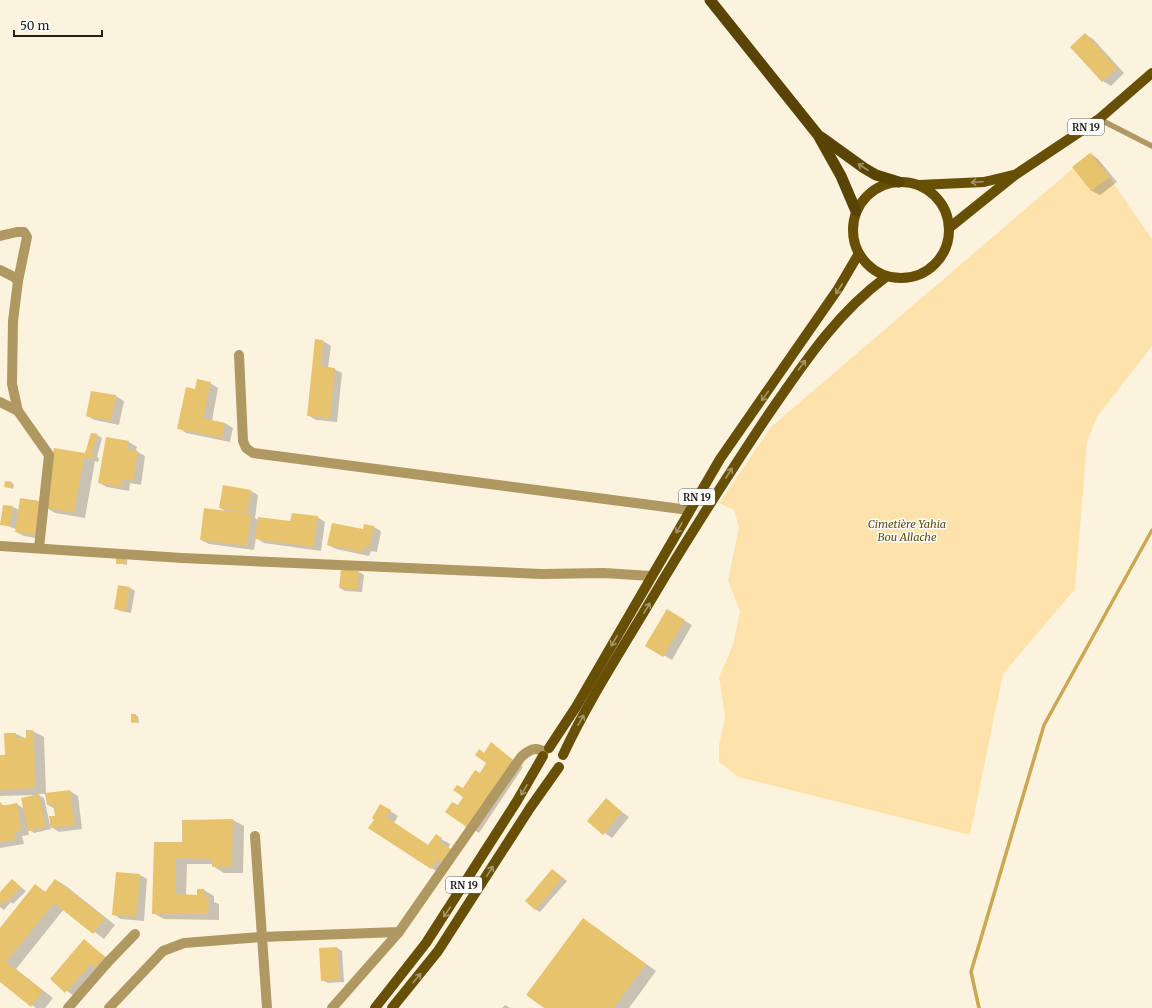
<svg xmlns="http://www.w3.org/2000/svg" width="1152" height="1008" font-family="Merriweather,serif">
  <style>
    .green { fill: #fde3ab }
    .shadow { fill: #0003; fill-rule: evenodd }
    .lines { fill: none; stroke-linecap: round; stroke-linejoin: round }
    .stream { stroke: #cba751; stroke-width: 3.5 }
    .building { fill: #e8c36e }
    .service { stroke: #b09862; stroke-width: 5.5 }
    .minor { stroke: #b09862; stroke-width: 10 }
    .primary { stroke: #684f06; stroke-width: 10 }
    .trunk { stroke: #594405; stroke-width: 11 }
    .oneway { stroke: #9b8f69 }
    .oneway2 { stroke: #a4956a }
    .labels { text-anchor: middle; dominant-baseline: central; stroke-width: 3; stroke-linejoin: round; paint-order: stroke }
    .shield { fill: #fff; stroke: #64625d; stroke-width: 1 }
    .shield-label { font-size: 10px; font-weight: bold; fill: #221f18 }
    .park-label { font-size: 11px; font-style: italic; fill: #634b05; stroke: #fff }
  </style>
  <rect width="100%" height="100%" fill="#fcf3df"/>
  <polygon class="green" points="1092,152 1152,239 1152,346 1097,417 1087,442 1075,589 1003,674 970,835 738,777 719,762 719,745 725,717 719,677 733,645 740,612 728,580 739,527 734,510 719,503 772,426"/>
  <g class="shadow">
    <polygon points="1085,34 1093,39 1124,73 1111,86 1103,81"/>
    <polygon points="1090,154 1098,159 1117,182 1100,195 1092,191 1074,168"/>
    <polygon points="323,341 331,346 328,368 334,369 342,373 337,422 316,420 308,415"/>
    <polygon points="210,383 218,388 212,421 225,423 233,428 230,442 186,433 179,428 196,390"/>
    <polygon points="92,392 116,396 124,401 119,425 95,420 87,416"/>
    <polygon points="97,435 102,438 97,457 99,458 98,462 95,461 85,518 55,513 47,508 42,539 24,536 16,532 16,529 1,524 13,507 19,510 39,502 85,454"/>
    <polygon points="129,442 137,447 136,451 145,456 141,485 130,483 129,491 107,487 99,483"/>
    <polygon points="6,482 14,484 13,489 7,487"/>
    <polygon points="251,491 258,495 255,518 258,520 291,522 317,517 325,522 321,551 264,543 256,538 254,550 209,544 201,540 229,513 220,508"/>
    <polygon points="374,527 381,531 377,552 371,551 369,556 336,549 328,545"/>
    <polygon points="125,559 127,560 127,565 117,563"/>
    <polygon points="342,570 359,572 364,575 362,592 345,591 340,588"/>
    <polygon points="130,588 135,591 131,613 120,611 115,608"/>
    <polygon points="667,611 692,625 672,660 647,646"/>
    <polygon points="132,715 138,716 139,723 132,722"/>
    <path d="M33,731l11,6 2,57 24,-3 8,5 4,33 -23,3 -9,-6 1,3 -17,4 -6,-4 1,6 -7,1 2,8 -24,4v-44l6,2 11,-2 7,5 12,-14 -36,1v-40h6l10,-22 11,5zM37,794h10l1,11 7,4 1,7 -5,8 -1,1 -6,-27z"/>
    <polygon points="491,744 523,767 479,833 469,827 458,806 465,797 463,789 481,774 488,763 484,754"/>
    <polygon points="606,800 629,817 612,838 588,821"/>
    <polygon points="381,805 398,816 394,823 429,846 436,836 450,844 439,873 370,828 376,820"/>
    <polygon points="233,820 244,826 243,873 224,873 213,866 213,864 187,864 186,896 198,896 204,890 214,896 214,902 219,904 219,920 164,919 153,913 155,843 183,843 183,821"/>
    <polygon points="553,870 567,881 540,912 535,909"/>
    <polygon points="140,875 147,879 144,921 121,919 113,914"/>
    <polygon points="12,880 26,891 13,904 11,902 4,910 0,907 0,893"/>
    <polygon points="56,880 66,886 115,925 104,939 64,909 16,969 53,998 45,1008 36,1008 0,981 0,929 35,885 46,892"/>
    <polygon points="583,919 656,971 629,1008 546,1008"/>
    <polygon points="85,941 112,962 74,996 51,979"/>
    <polygon points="337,948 342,951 344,982 328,983 322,980"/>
    <polygon points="505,1005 510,1008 502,1008"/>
  </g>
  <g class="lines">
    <polyline class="stream" points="979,1008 971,972 1044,725 1152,530"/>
  </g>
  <g class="building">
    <polygon points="1085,33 1117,68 1102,82 1070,47"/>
    <polygon points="1090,153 1110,177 1091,191 1072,167"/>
    <polygon points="315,339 323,340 321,366 335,368 330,418 307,416"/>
    <polygon points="197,379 211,382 203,418 225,423 222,438 177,429 186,387 195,389"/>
    <polygon points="91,391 116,395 111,421 86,416"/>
    <polygon points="91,433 98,434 92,453 94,454 93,459 84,457 74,513 43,507 54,448 85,453"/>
    <polygon points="106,437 129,441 128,449 138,451 133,481 122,479 121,487 98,483"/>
    <polygon points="5,481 12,482 11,488 4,487"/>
    <polygon points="223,485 251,490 247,513 219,508"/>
    <polygon points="20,498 40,501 35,535 15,532"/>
    <polygon points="3,505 13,506 10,526 0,525"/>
    <polygon points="204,508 251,514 247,546 200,540"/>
    <polygon points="292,513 318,516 313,547 255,539 258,517 290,521"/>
    <polygon points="332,523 363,529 364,524 374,526 369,548 363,547 362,552 327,545"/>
    <polygon points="116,557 125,558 125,564 116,564"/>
    <polygon points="341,569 359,571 357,590 339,588"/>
    <polygon points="118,585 130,587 126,611 114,609"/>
    <polygon points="667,609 685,620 663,657 645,646"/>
    <polygon points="131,714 136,714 137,722 131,723"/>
    <polygon points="26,730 33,730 35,788 0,790 0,755 5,755 4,733 16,733 16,738 26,738"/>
    <polygon points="491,742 513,760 468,828 445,812 452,802 458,805 463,797 453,790 457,785 463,788 475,770 480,773 486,763 475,755 479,749 484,753"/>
    <polygon points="70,790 75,825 51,828 49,816 55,816 53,804 47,805 45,793"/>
    <polygon points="39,794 46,827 28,831 21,798"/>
    <polygon points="606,798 622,812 603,835 587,821"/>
    <polygon points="1,802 2,806 17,803 21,831 15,832 16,840 0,842 0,803"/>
    <polygon points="380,804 391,810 386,817 428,845 436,834 442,838 440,842 451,849 442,862 438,859 431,869 368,828 374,820 372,818"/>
    <polygon points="233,819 232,867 212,867 212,859 176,858 176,894 197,895 197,889 204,889 204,897 209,897 208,914 152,914 154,842 182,842 182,820"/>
    <polygon points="552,869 563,878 535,910 525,901"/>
    <polygon points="116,872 140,874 136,917 112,915"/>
    <polygon points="12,879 21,887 8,901 6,900 0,906 0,892"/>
    <polygon points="55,879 105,918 93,934 54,903 6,962 43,991 31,1007 0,982 0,928 35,884 45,892"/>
    <polygon points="583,918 646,964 614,1008 544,1008 526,995"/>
    <polygon points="84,939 105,957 95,968 91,964 65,993 50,979"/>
    <polygon points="337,947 340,979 321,981 319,948"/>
  </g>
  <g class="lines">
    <polyline class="service" points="1099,119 1152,146"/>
    <g class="minor">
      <polyline points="0,236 17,232 24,232 27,237 18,281"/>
      <polyline points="0,270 14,277 18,281 13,321 12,384 18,411"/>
      <polyline points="239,355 243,441 246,448 253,453 689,510"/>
      <polyline points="0,402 18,411 49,455 39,548"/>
      <polyline points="0,546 182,558 541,574 604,573 651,576"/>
      <polyline points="255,836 267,1008"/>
      <polyline points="68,1008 108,962 135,934"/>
      <polyline points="109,1008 163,951 184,943 261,937 399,932"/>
      <path d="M332,1008l67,-76 122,-175c8,-7 14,-11 23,-5"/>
    </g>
    <g class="primary">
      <circle cx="901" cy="230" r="48"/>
      <polyline points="919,185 984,182 1013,175"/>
      <polyline points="949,228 1015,175 1099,119 1152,73"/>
      <polyline points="549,748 576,707 720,459 838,289 858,255"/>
      <path d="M563,755c25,-54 58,-104 88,-155 36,-61 74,-120 113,-179 36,-52 70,-106 122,-144"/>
      <polyline points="375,1008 426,943 517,801 543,756"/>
      <polyline points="392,1008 438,951 530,808 559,767"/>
    </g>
    <g class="trunk">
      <polyline points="710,0 818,135 841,176 856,211"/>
      <polyline points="821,137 864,168 876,175 899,182"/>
    </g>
  </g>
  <defs><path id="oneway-shaft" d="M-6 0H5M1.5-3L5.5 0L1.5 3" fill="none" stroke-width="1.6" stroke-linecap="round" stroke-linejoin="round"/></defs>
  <use class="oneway" href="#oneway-shaft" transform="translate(863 167) rotate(-147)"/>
  <g class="oneway2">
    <use href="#oneway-shaft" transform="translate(977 182) rotate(177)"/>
    <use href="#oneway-shaft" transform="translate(839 289) rotate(123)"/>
    <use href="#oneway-shaft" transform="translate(802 365) rotate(-53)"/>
    <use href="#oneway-shaft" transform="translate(765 396) rotate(125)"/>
    <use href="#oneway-shaft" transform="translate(729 473) rotate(-58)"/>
    <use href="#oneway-shaft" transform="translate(679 528) rotate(120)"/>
    <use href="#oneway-shaft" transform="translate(647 608) rotate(-59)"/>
    <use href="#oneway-shaft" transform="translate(614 641) rotate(120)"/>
    <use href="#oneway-shaft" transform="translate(581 720) rotate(-60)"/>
    <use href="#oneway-shaft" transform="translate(524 790) rotate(121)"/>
    <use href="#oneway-shaft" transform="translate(490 871) rotate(-58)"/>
    <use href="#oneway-shaft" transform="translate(447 912) rotate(124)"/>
    <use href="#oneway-shaft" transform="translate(417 978) rotate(-50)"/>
  </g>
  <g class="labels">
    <g class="shield">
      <rect x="1068" y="119" width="36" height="16" rx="3"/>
      <rect x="679" y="489" width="36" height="16" rx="3"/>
      <rect x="446" y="877" width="36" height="16" rx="3"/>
    </g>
    <g class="shield-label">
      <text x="1086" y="127">RN 19</text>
      <text x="697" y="497">RN 19</text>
      <text x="464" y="885">RN 19</text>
    </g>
    <g class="park-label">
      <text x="907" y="524">Cimetière Yahia<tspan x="907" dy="13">Bou Allache</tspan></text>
    </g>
  </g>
  <path d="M14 30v6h88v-6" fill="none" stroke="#221f18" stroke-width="2"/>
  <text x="20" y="30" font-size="12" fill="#221f18" stroke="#ffffff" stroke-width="3" paint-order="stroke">50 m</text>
</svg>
